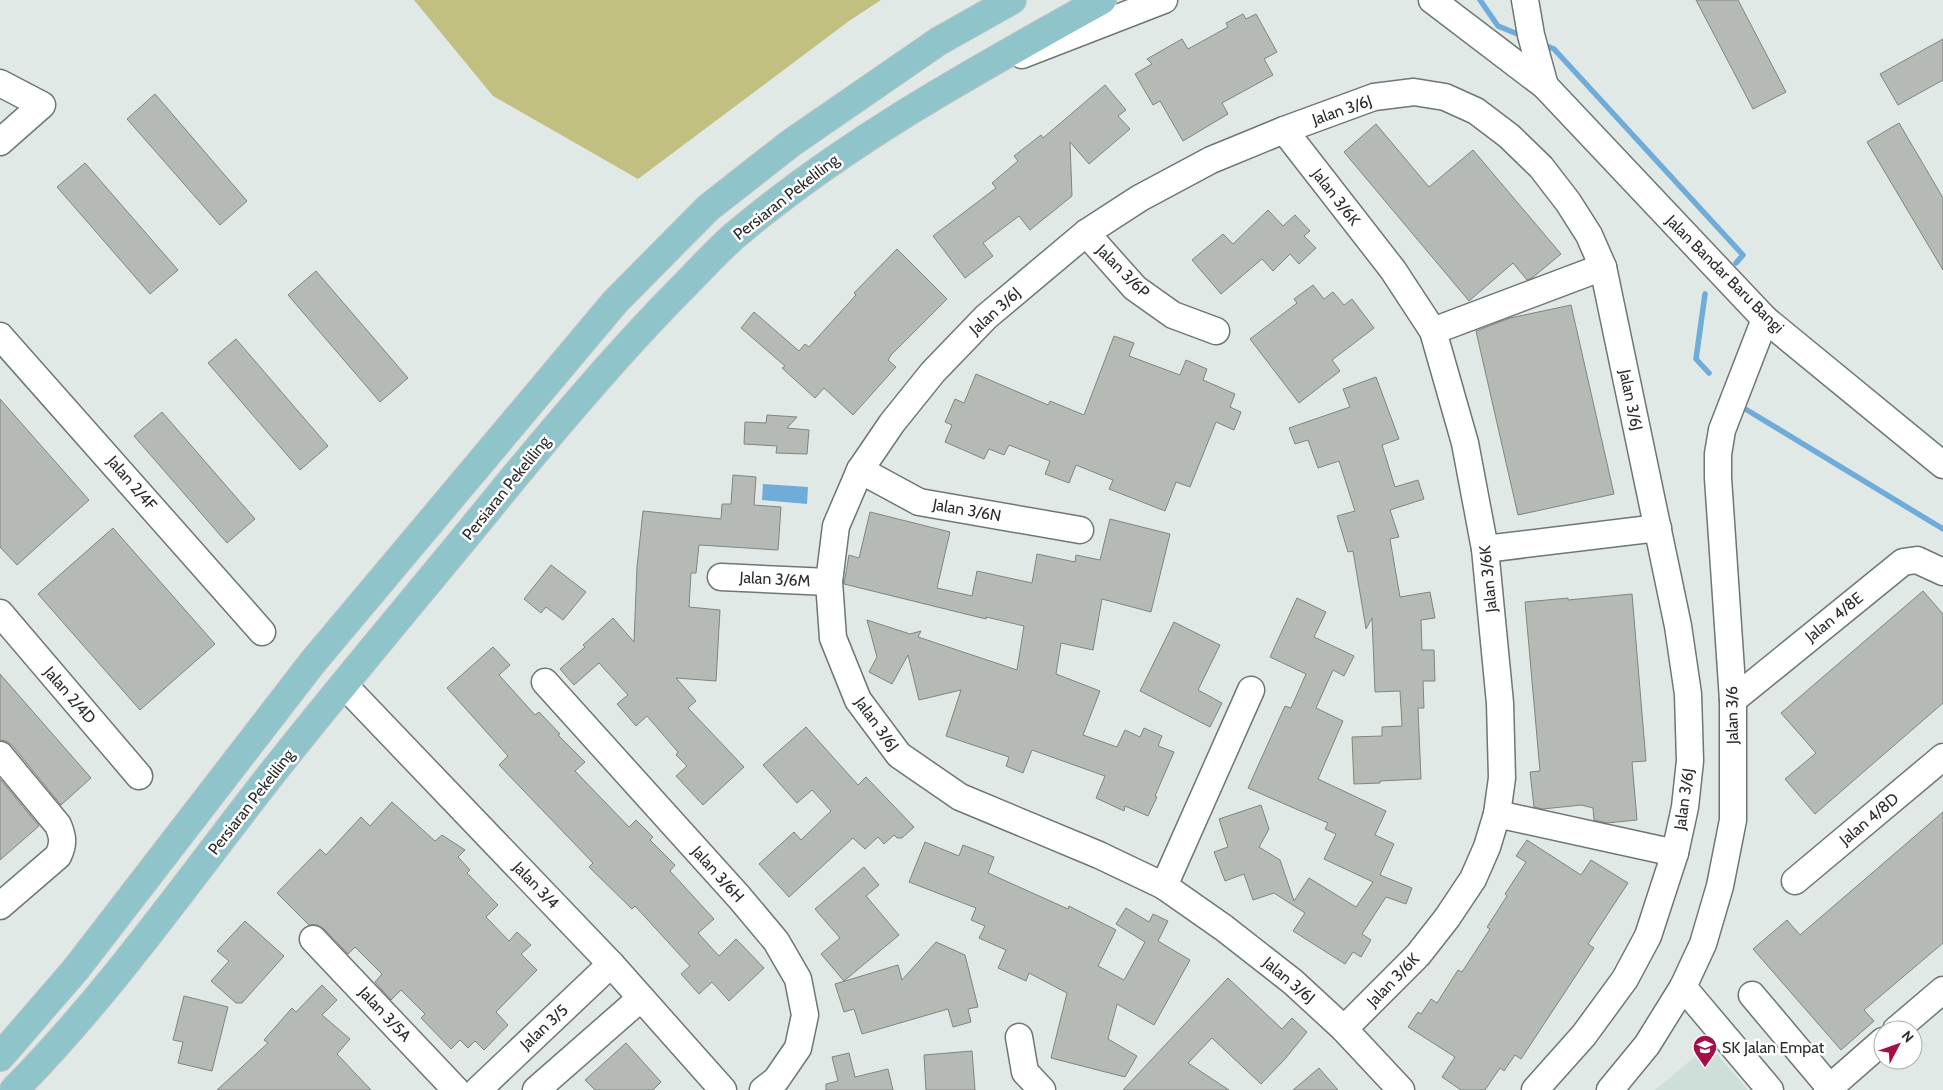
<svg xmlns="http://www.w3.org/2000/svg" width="1943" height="1090" font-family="Cabin,sans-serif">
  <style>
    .built { fill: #cedfd9 }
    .green { fill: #c1c081 }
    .water { fill: #6facd9 }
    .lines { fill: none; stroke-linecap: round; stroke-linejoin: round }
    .stream { stroke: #6facd9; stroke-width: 5.5 }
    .building { fill: #b6bab5; stroke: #818580 }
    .minor-casing { stroke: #6f7673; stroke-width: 29 }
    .major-casing { stroke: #c4c4c4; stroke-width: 30 }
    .minor { stroke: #fff; stroke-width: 26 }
    .major { stroke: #8fc4cb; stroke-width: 28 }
    .labels { text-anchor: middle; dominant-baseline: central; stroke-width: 5; stroke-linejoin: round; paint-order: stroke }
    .street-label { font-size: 16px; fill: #2b2e2d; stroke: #fff }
    .poi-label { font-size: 16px; fill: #2b2e2d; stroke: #fff; text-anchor: start }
  </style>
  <rect width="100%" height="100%" fill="#e1e9e7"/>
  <polygon class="built" points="1709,1045 1748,1090 1655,1090"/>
  <polygon class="green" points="414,0 881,0 849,21 638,179 493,96"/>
  <polygon class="water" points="763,484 808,487 807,504 762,500"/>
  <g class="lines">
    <g class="stream">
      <polyline points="1480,0 1498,26 1520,35"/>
      <polyline points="1544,45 1554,49 1743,255 1736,263"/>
      <polyline points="1705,294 1696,359 1709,373"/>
      <polyline points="1747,410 1943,529"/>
    </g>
  </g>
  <g class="building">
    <polygon points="1696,0 1738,0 1786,92 1753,109"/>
    <polygon points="1243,14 1246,19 1256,14 1277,52 1264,59 1273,75 1222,103 1228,114 1183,141 1160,101 1153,105 1135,74 1152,64 1147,59 1182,39 1188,49 1228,27 1226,23"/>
    <polygon points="1943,39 1943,80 1898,105 1880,74"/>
    <polygon points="1105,85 1126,110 1118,116 1130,129 1089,164 1070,142 1072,196 1030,230 1019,216 983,243 993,256 965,278 933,236 996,188 992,183 1018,161 1014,156 1041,135 1043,138"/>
    <polygon points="155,94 247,201 220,225 127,119"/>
    <polygon points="1899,123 1943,198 1943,270 1867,142"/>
    <polygon points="1376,124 1429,187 1473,150 1561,254 1532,278 1527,280 1513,263 1469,301 1344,152"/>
    <polygon points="85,163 178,270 150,294 57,187"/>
    <polygon points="1268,210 1283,226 1295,215 1310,231 1304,236 1316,248 1299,264 1290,254 1273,271 1262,259 1221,294 1192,260 1223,234 1233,244"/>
    <polygon points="897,249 947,299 891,355 888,360 896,367 853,415 824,388 815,398 782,368 785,366 741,328 754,312 799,351 805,344 809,347 856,295 854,293"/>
    <polygon points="316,271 408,378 380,402 288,295"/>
    <polygon points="1313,285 1324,299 1333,292 1344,305 1352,299 1374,328 1332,360 1340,371 1299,403 1250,339 1297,303 1294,299"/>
    <polygon points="1571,305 1614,494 1518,515 1476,331 1510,318"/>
    <polygon points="1114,336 1134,343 1129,356 1180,375 1186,360 1207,369 1203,380 1235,394 1230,407 1241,412 1234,430 1216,422 1190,487 1176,482 1165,511 1109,489 1113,480 1076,465 1069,483 1045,474 1050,461 1009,445 1004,455 989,449 984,459 945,442 952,425 945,422 955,399 964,403 976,374 1048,405 1050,401 1084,415"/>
    <polygon points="236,339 328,446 300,470 208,363"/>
    <polygon points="1376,377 1399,439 1382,445 1395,487 1418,480 1424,499 1390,510 1399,537 1390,539 1400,597 1430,592 1435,618 1421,620 1422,650 1434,650 1435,681 1423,681 1424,708 1418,708 1421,779 1380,781 1380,783 1354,784 1352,737 1382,736 1382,727 1402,726 1400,691 1375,692 1372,618 1366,629 1353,551 1348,552 1337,516 1355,511 1339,461 1318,468 1308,440 1295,444 1289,428 1350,407 1343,389"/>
    <polygon points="0,399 89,500 17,565 0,547"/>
    <polygon points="162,412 255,519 227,543 134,436"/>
    <polygon points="767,415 797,417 787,428 809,430 807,454 776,453 777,446 744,444 745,422 766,423"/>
    <polygon points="733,475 756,477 754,505 781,507 778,550 699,545 696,573 691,573 689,607 720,610 716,681 676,678 696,701 688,708 744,767 703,805 676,776 687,766 676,755 678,752 647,716 636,726 617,704 628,695 599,663 574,685 560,669 585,647 583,645 613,618 634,642 637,567 643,511 721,519 722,504 731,504"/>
    <polygon points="870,512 950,532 937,588 972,596 977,571 1032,583 1037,554 1075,562 1076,555 1100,560 1110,519 1170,534 1151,612 1102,599 1093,650 1061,643 1056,674 1100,691 1083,735 1117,747 1125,730 1140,737 1144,728 1162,736 1158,746 1174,752 1155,796 1157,797 1148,816 1125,806 1124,811 1096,798 1105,776 1032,750 1023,773 1006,766 1009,757 946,736 961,690 919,700 908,655 892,684 869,672 877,657 867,620 910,634 921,631 918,637 1017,670 1024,626 986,617 986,619 844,584 849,555 859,558"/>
    <polygon points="113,528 215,644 140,710 38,594"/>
    <polygon points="551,565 586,592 563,620 546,607 541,613 524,599"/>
    <polygon points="1923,591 1943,614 1943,703 1815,814 1785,779 1816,753 1781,713"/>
    <polygon points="1632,594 1646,761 1632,762 1637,820 1607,823 1594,820 1593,808 1581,805 1543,809 1534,807 1530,772 1540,771 1525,602 1568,598 1568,600"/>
    <polygon points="1297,598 1326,612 1314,637 1354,656 1344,676 1333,670 1316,708 1343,721 1318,779 1386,811 1375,835 1394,844 1380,875 1412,888 1406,904 1386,897 1362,934 1371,940 1361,957 1353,952 1345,964 1293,931 1305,913 1274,893 1253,900 1244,874 1225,881 1214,852 1228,847 1219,819 1261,805 1269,829 1259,847 1280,860 1294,901 1309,878 1356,907 1373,882 1324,859 1336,834 1325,829 1328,823 1248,788 1285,706 1291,708 1306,674 1270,657"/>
    <polygon points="1174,622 1220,645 1198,690 1222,703 1210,727 1140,691"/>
    <polygon points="493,647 510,665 499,675 535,715 539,712 560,734 558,735 585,762 575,771 629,827 636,820 653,837 650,840 675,865 670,871 714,919 698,933 719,956 736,939 764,968 729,1001 712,982 699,994 681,974 690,966 635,906 632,909 589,867 593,863 499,765 508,756 447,688"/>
    <polygon points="0,674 91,778 61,805 12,745 6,741 0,740"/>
    <polygon points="806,727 858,785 866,777 914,827 902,838 897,838 894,835 884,844 878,837 865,849 853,838 789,897 759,864 794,832 801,840 831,811 812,790 797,803 763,765"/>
    <polygon points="0,779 39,826 0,860"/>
    <polygon points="392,802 435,841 442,835 465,850 458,857 470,870 467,873 498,905 486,917 509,941 517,932 531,945 521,954 537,970 496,1012 508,1025 484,1050 475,1041 468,1048 460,1040 451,1049 421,1018 425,1014 401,990 391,1000 375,982 382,974 355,947 348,954 324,929 317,925 309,925 277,893 320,849 326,855 361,817 370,826"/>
    <polygon points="1943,812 1943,943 1864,1010 1874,1021 1841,1050 1753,949 1787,920 1800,935"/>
    <polygon points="1527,840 1581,875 1591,860 1628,883 1588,944 1594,948 1521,1059 1515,1055 1504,1071 1500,1068 1485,1090 1461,1090 1442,1077 1455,1057 1408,1027 1418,1012 1421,1014 1431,999 1437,1003 1458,970 1462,972 1490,929 1487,927 1507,896 1505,894 1526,862 1516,856"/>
    <polygon points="925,842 959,856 963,845 994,857 988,873 1068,909 1069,906 1116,930 1098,966 1124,980 1145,942 1116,924 1126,908 1149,922 1153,914 1168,921 1158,941 1190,960 1154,1025 1117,1004 1108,1039 1137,1056 1125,1077 1051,1058 1067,993 1029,973 1026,981 998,968 1006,950 979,938 985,926 971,920 976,908 909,882"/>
    <polygon points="864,867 879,885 866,896 899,935 844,981 821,954 840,938 815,909"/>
    <polygon points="245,921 284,956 242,1003 236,1003 211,981 229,961 217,951"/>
    <polygon points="936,942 965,955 978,1007 968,1009 971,1022 953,1027 948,1009 862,1034 854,1009 844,1012 835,984 898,965 902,980"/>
    <polygon points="1228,978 1282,1029 1292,1018 1307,1032 1285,1059 1261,1084 1212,1038 1188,1063 1229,1090 1123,1090"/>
    <polygon points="322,985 337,1000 322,1015 350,1039 337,1054 371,1090 217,1090 268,1043 264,1040 292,1008 296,1012"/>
    <polygon points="184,996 228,1007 212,1071 178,1063 183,1042 173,1040"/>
    <polygon points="626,1043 661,1082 653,1090 595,1090 585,1080"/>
    <polygon points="972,1051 975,1090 926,1090 924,1055"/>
    <polygon points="849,1053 855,1077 888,1069 893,1090 826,1090 826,1084 838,1081 832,1057"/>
    <polygon points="1319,1068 1338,1090 1293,1090"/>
  </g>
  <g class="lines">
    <defs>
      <g id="minor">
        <polyline points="1432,0 1545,86 1765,319 1943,465"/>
        <polyline points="1525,0 1531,35 1545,86"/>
        <polyline points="1022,55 1164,0"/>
        <polyline points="0,83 42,105 0,142"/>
        <polyline points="1284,130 1393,270 1433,331 1465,443 1485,549 1500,703 1502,778 1497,814 1487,847 1473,879 1447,918 1418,955 1344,1029"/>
        <polyline points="1086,233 1135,288 1173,315 1216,331"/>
        <polyline points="1433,331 1603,267"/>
        <polyline points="0,336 262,632"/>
        <polyline points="860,470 919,502 1080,530"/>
        <polyline points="1485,549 1658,528"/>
        <polyline points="721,577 829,582"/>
        <polyline points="0,613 139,776"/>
        <polyline points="545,682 739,897 776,941 798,979 805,1015 798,1048 776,1080 763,1090"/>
        <polyline points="344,685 611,964 723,1090"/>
        <polyline points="1733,700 1903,562 1917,560 1943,572"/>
        <path d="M0,755l58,70c5,12 6,19 0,31l-58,50"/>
        <polyline points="1497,814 1675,853"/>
        <polyline points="1795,881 1943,757"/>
        <polyline points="1164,886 1251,690"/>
        <polyline points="313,939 456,1090"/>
        <polyline points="1683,987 1770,1090"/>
        <polyline points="1752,995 1832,1090"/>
        <polyline points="1896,1030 1943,990"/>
        <polyline points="1019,1037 1025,1072 1042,1090"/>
        <polyline points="478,1090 611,964"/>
        <polyline points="536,1090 641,998"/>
        <polyline points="1401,1090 1344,1029 1293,982 1224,928 1164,886 1099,855 960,797 899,755 858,700 833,638 829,582 836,526 860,470 892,423 933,372 986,317 1086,233 1140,198 1211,160 1284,130 1374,97 1414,92 1445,97 1476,111 1509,136 1541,167 1568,202 1589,235 1603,267 1678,626 1688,694 1690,761 1685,807 1675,853 1648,936 1625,979 1584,1035 1535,1090"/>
        <polyline points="1610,1090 1647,1045 1683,987 1703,944 1720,886 1733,820 1733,700 1718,478 1718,454 1722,430 1765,319"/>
        <polyline points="1827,1090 1883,1041"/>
      </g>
      <g id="major">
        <polyline points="0,1057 76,969 312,663 615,302 708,208 791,143 939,41 1012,0"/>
        <path d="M14,1090c94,-95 170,-204 252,-309 75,-96 155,-189 232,-284 58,-71 117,-141 181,-206 18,-18 36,-38 55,-55 112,-95 241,-165 368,-236"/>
      </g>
    </defs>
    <use href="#minor" class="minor-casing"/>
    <use href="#major" class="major-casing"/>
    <use href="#minor" class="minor"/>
    <use href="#major" class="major"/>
  </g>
  <defs>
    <symbol id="school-pin" viewBox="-11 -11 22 30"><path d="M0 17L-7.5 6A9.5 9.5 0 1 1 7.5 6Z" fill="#a50f49" stroke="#fff"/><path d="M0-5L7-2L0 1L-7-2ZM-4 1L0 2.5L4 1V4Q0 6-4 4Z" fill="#fff"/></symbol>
  </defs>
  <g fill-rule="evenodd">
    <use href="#school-pin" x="1691" y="1033" width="28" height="38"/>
  </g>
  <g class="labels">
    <g class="street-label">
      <text transform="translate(1342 110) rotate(-19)">Jalan 3/6J</text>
      <text transform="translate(786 197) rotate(-38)">Persiaran Pekeliling</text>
      <text transform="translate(1336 197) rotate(52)">Jalan 3/6K</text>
      <text transform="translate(1123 271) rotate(45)">Jalan 3/6P</text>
      <text transform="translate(1725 274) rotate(45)">Jalan Bandar Baru Bangi</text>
      <text transform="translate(995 311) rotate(-42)">Jalan 3/6J</text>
      <text transform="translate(1631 400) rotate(78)">Jalan 3/6J</text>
      <text transform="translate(132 483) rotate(49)">Jalan 2/4F</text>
      <text transform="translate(506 488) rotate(-51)">Persiaran Pekeliling</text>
      <text transform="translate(967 510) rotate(10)">Jalan 3/6N</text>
      <text transform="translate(775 579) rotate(3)">Jalan 3/6M</text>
      <text transform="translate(1488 579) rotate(-96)">Jalan 3/6K</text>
      <text transform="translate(1834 617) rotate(-39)">Jalan 4/8E</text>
      <text transform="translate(70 695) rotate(49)">Jalan 2/4D</text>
      <text transform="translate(1732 715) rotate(-91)">Jalan 3/6</text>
      <text transform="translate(877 724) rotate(54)">Jalan 3/6J</text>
      <text transform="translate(1684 799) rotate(-82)">Jalan 3/6J</text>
      <text transform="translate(251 802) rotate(-52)">Persiaran Pekeliling</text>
      <text transform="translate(1869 819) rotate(-40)">Jalan 4/8D</text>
      <text transform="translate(718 874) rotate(48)">Jalan 3/6H</text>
      <text transform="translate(536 885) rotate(46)">Jalan 3/4</text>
      <text transform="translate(1289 980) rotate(40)">Jalan 3/6J</text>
      <text transform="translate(1393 980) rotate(-46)">Jalan 3/6K</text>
      <text transform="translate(385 1014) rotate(47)">Jalan 3/5A</text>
      <text transform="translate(544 1027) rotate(-43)">Jalan 3/5</text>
    </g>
    <g class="poi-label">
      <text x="1722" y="1047">SK Jalan Empat</text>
    </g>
  </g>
  <g transform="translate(1898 1045) rotate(49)"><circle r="24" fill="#ffffff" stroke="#aaabab"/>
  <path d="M0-4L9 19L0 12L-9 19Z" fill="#a50f49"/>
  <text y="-8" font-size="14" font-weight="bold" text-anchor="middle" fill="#2b2e2d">N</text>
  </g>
</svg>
